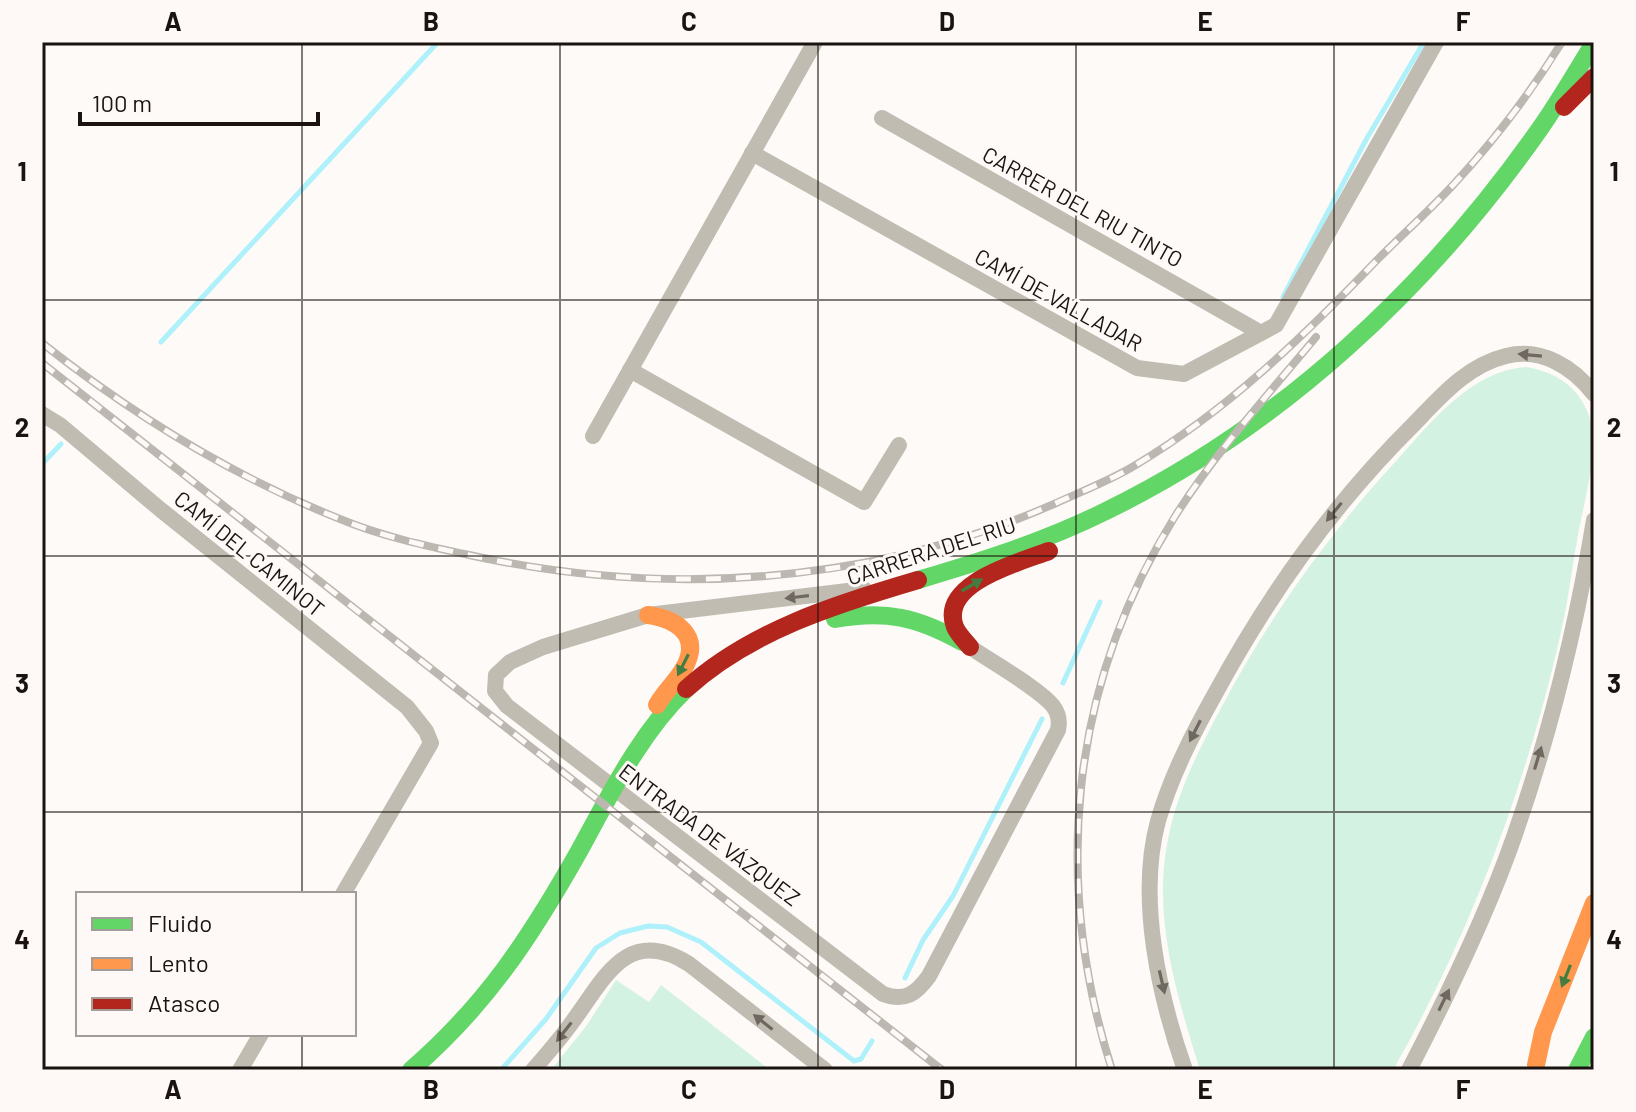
<svg xmlns="http://www.w3.org/2000/svg" width="1636" height="1112" font-family="Barlow,sans-serif">
  <style>
    .green { fill: #d4f2e2 }
    .lines { fill: none; stroke-linecap: round; stroke-linejoin: round }
    .stream { stroke: #aff1fa; stroke-width: 5 }
    .street { stroke: #c1bcb1; stroke-width: 16 }
    .fast { stroke: #63d668; stroke-width: 18 }
    .slow { stroke: #ff974d; stroke-width: 18 }
    .jam { stroke: #b3261e; stroke-width: 18 }
    .rail-casing { stroke: #bcb7b1; stroke-width: 8 }
    .rail { stroke: #fef9f7; stroke-width: 5; stroke-dasharray: 15; stroke-linecap: butt }
    .oneway { fill: #6e6860 }
    .oneway2 { fill: #437e40 }
    .grid { fill: none; stroke: #1b130f; stroke-width: 2; stroke-opacity: 0.55 }
    .labels { text-anchor: middle; dominant-baseline: central; stroke-width: 6; stroke-linejoin: round; paint-order: stroke }
    .street-label { font-size: 22px; fill: #1b130f; stroke: #fef9f7 }
    .neatline { fill: none; stroke: #1b130f; stroke-width: 3 }
    .grid-label { font-size: 26px; text-anchor: middle; font-weight: bold; fill: #1b130f }
  </style>
  <rect width="100%" height="100%" fill="#fdfaf8"/>
  <g class="green">
    <path d="M1526,367c29,5 53,19 63,49 11,33 -5,85 -11,119 -5,26 -8,52 -13,78 -32,155 -93,319 -172,457h-193c-23,-74 -48,-153 -32,-231 9,-46 30,-88 52,-129 48,-91 107,-174 177,-250 35,-39 74,-89 129,-93z"/>
    <polygon points="616,980 649,1002 661,985 770,1070 551,1070 587,1025"/>
  </g>
  <g class="lines">
    <g class="stream">
      <polyline points="1283,297 1367,138 1424,42"/>
      <polyline points="161,342 438,42"/>
      <polyline points="42,464 61,444"/>
      <polyline points="1063,683 1100,602"/>
      <polyline points="905,978 923,940 953,896 1042,719"/>
      <polyline points="501,1070 546,1019 596,948 620,933 648,926 667,927 701,942 854,1061 861,1059 872,1041"/>
    </g>
    <g class="street">
      <polyline points="882,118 1261,333"/>
      <polyline points="752,153 1137,368 1184,374 1276,325 1436,42"/>
      <polyline points="630,370 864,502 899,445"/>
      <polyline points="42,414 60,425 161,510 407,707 426,731 431,743 343,894"/>
      <polyline points="593,436 815,42"/>
      <path d="M864,589l-216,26 -105,32 -33,15 -14,13 -1,16 12,15 376,288c22,8 33,0 46,-18l129,-246c2,-9 1,-16 -5,-24 -13,-17 -63,-45 -83,-59"/>
      <polyline points="240,1070 261,1034"/>
      <path d="M533,1070c14,-16 28,-32 40,-49 32,-43 54,-96 116,-57l136,106"/>
      <path d="M1185,1070c-26,-74 -48,-172 -27,-249 13,-45 34,-86 57,-127 54,-100 119,-191 200,-271 26,-27 53,-58 91,-67 35,-9 67,11 88,38"/>
      <path d="M1409,1070c39,-75 77,-153 105,-233 36,-103 62,-209 80,-317"/>
    </g>
    <g class="fast">
      <path d="M918,580c64,-19 128,-39 188,-69 175,-85 322,-223 433,-381 20,-28 37,-58 55,-87"/>
      <path d="M835,619c51,-9 82,-2 127,23"/>
      <path d="M411,1070c75,-65 119,-132 167,-217 31,-56 61,-119 108,-164"/>
      <polyline points="1577,1070 1594,1037"/>
    </g>
    <g class="slow">
      <path d="M648,615c29,4 54,21 36,53 -7,13 -19,23 -27,37"/>
      <polyline points="1536,1065 1543,1032 1594,903"/>
    </g>
    <g class="jam">
      <polyline points="1564,107 1594,77"/>
      <path d="M970,647c-5,-6 -12,-13 -15,-20 -17,-44 66,-65 94,-76"/>
      <path d="M686,689c64,-58 150,-85 232,-109"/>
    </g>
    <defs>
      <g id="rail">
        <path d="M42,343c91,72 190,133 298,176 41,17 86,27 129,36 196,43 400,30 585,-51 26,-12 55,-23 80,-38 94,-56 169,-129 244,-207 25,-25 52,-49 76,-75 40,-43 77,-92 108,-142"/>
        <polyline points="42,363 942,1070"/>
        <path d="M1112,1070c-60,-189 -43,-382 62,-552 40,-64 93,-122 142,-181"/>
      </g>
    </defs>
    <use href="#rail" class="rail-casing"/>
    <use href="#rail" class="rail"/>
  </g>
  <defs><path id="oneway-solid" d="M-6-.8H1V-3.2L6.5 0L1 3.2V.8H-6Z" transform="scale(2)"/></defs>
  <g class="oneway">
    <use href="#oneway-solid" transform="translate(1530 355) rotate(-175)"/>
    <use href="#oneway-solid" transform="translate(1334 512) rotate(129)"/>
    <use href="#oneway-solid" transform="translate(797 597) rotate(173)"/>
    <use href="#oneway-solid" transform="translate(1195 731) rotate(117)"/>
    <use href="#oneway-solid" transform="translate(1538 758) rotate(-73)"/>
    <use href="#oneway-solid" transform="translate(1162 982) rotate(77)"/>
    <use href="#oneway-solid" transform="translate(1444 1000) rotate(-64)"/>
    <use href="#oneway-solid" transform="translate(763 1022) rotate(-142)"/>
    <use href="#oneway-solid" transform="translate(564 1032) rotate(128)"/>
  </g>
  <g class="oneway2">
    <use href="#oneway-solid" transform="translate(972 585) rotate(-30)"/>
    <use href="#oneway-solid" transform="translate(683 665) rotate(117)"/>
    <use href="#oneway-solid" transform="translate(1566 976) rotate(112)"/>
  </g>
  <path class="grid" d="M302,42v852M560,42v1028M818,42v1028M1076,42v1028M1334,42v1028M42,300h1552M42,556h1552M42,812h1552M302,1034v36"/>
  <g class="labels">
    <g class="street-label">
      <text transform="translate(1083 206) rotate(29)">CARRER DEL RIU TINTO</text>
      <text transform="translate(1059 299) rotate(29)">CAMÍ DE VALLADAR</text>
      <text transform="translate(931 550) rotate(-18)">CARRERA DEL RIU</text>
      <text transform="translate(250 553) rotate(39)">CAMÍ DEL CAMINOT</text>
      <text transform="translate(710 834) rotate(37)">ENTRADA DE VÁZQUEZ</text>
    </g>
  </g>
  <rect width="1636" height="1112" fill="none" stroke="#fef9f7" stroke-width="88"/>
  <rect x="76" y="892" width="280" height="144" fill="#fef9f7" stroke="#a39d9a" stroke-width="2"/>
  <rect x="92" y="918" width="40" height="12" fill="#63d668" stroke="#a39d9a" stroke-width="2"/>
  <text x="148" y="932" font-size="24" fill="#1b130f">Fluido</text>
  <rect x="92" y="958" width="40" height="12" fill="#ff974d" stroke="#a39d9a" stroke-width="2"/>
  <text x="148" y="972" font-size="24" fill="#1b130f">Lento</text>
  <rect x="92" y="998" width="40" height="12" fill="#b3261e" stroke="#a39d9a" stroke-width="2"/>
  <text x="148" y="1012" font-size="24" fill="#1b130f">Atasco</text>
  <path d="M80 112v12h238v-12" fill="none" stroke="#1b130f" stroke-width="4"/>
  <text x="92" y="112" font-size="24" fill="#1b130f" stroke="#fef9f7" stroke-width="6" paint-order="stroke">100 m</text>
  <rect x="44" y="44" width="1548" height="1024" class="neatline"/>
  <g class="grid-label">
    <text x="173" y="31">A</text>
    <text x="431" y="31">B</text>
    <text x="689" y="31">C</text>
    <text x="947" y="31">D</text>
    <text x="1205" y="31">E</text>
    <text x="1463" y="31">F</text>
    <text x="22" y="181">1</text>
    <text x="1614" y="181">1</text>
    <text x="22" y="437">2</text>
    <text x="1614" y="437">2</text>
    <text x="22" y="693">3</text>
    <text x="1614" y="693">3</text>
    <text x="22" y="949">4</text>
    <text x="1614" y="949">4</text>
    <text x="173" y="1099">A</text>
    <text x="431" y="1099">B</text>
    <text x="689" y="1099">C</text>
    <text x="947" y="1099">D</text>
    <text x="1205" y="1099">E</text>
    <text x="1463" y="1099">F</text>
  </g>
</svg>
